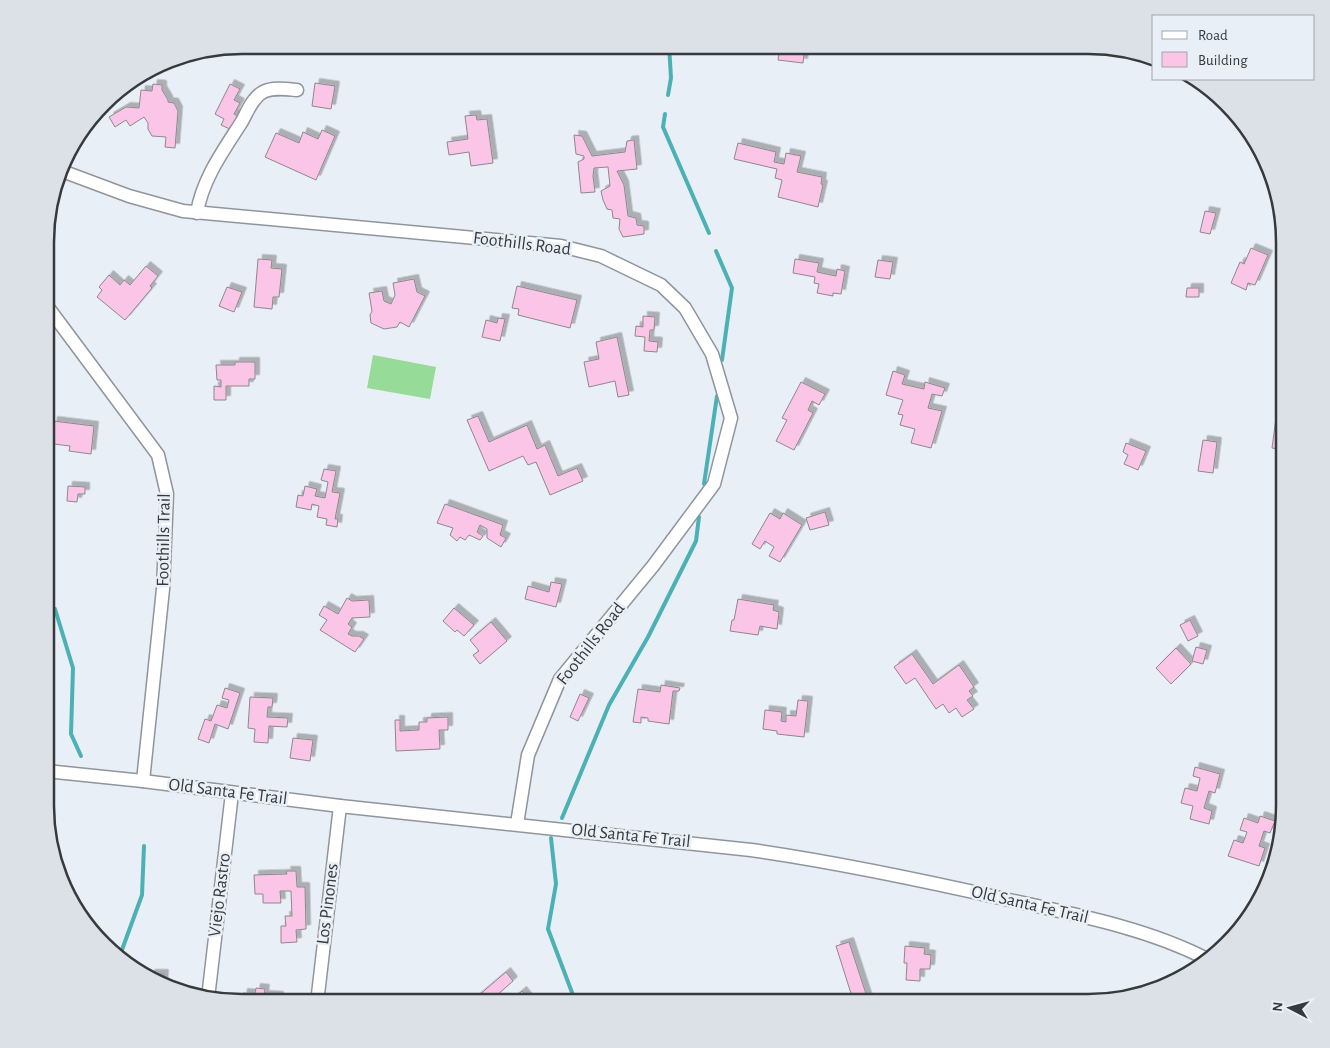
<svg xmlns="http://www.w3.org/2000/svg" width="1330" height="1048" font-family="'Alegreya Sans',sans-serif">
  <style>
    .green { fill: #96db98 }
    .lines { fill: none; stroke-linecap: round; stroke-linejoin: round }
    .stream { stroke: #4bb1b5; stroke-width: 4 }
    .building { fill: #fac5e6; stroke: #8f878c; filter: url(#shadow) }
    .minor-casing { stroke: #90959c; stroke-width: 15 }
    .minor { stroke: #fff; stroke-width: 12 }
    .labels { text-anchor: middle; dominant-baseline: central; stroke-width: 5; stroke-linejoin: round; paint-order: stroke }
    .street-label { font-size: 18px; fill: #373a3c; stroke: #e9eff6 }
    .rim { fill: none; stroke: #373a3c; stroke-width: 2.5 }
  </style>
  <defs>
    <filter id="shadow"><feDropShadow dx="4.5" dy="-4.5" stdDeviation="0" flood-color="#0004"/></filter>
  </defs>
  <rect width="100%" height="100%" fill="#e9eff6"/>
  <polygon class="green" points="373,355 436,367 430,399 367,388"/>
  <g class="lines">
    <g class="stream">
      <polyline points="668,95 671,78 669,45"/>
      <polyline points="665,114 663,127 709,233"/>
      <polyline points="716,251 732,288 722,360"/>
      <polyline points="704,484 717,396"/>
      <polyline points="46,583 50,593"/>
      <polyline points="55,609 73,668 71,734 81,756"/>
      <polyline points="562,818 609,705 648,637 696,541 699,517"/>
      <polyline points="551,838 556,884 548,929 576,1003"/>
      <polyline points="119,958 142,895 144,846"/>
    </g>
  </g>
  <g class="building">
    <polygon points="780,45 805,45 803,63 778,60"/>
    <polygon points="315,83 335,86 331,109 312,106"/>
    <polygon points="153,84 162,85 162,90 168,100 168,102 174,103 178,111 175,148 165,147 166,137 152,136 148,129 148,123 144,117 130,126 126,120 115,127 109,117 126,107 139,108 141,90 152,91"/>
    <polygon points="230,84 240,89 234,100 240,103 234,114 241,118 234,131 221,125 224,119 215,114"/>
    <polygon points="476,115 477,120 487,119 493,163 471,166 469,152 449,155 447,142 468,139 465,116"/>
    <polygon points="322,130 335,136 316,180 265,157 276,133 299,143 303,132 318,139"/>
    <polygon points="574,135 582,136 592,156 625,152 627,141 634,140 637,169 617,171 624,185 628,216 636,218 637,225 644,226 644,234 623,237 619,229 620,219 613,218 612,210 607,209 603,200 601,191 610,186 608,167 594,168 593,176 595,192 581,193 578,162 584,159 584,156 576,154"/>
    <polygon points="738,143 776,152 774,162 784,164 786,153 801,156 797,172 822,177 821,184 823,185 818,207 778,197 782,180 775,178 777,169 734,159"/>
    <polygon points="1205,211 1216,213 1210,234 1200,232"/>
    <polygon points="1251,248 1268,255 1255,285 1248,283 1246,290 1231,283 1240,262 1244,264"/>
    <polygon points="258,259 272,260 271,268 282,269 279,297 273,297 272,309 254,307"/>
    <polygon points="795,259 819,263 817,272 836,276 837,269 845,271 841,294 833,293 833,296 817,293 819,284 814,283 815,277 793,273"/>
    <polygon points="878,260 893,262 890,279 875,277"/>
    <polygon points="146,266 158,276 150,286 152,288 125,320 97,297 102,290 99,287 109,275 120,285 124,280 130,285"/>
    <polygon points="414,279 417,292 425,296 409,327 400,322 397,327 384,329 371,323 370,315 372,311 369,293 382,291 384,301 391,304 395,295 393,283"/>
    <polygon points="517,286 577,300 570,328 518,315 519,309 512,308"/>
    <polygon points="227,287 242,292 234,312 219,306"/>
    <polygon points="1187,288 1199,288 1199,297 1186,297"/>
    <polygon points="643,316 655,317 654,330 650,330 649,341 658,342 657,352 644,351 645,337 635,336 636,326 643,327"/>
    <polygon points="498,318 505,319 500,341 482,337 486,320 497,323"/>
    <polygon points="617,337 629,395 618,397 615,381 589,387 584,362 599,359 596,342"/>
    <polygon points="235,362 255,362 255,379 249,379 249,386 226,386 226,400 214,400 214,386 221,387 221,380 217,380 216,365 235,365"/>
    <polygon points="893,371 905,375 902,384 924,389 925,382 945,388 942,396 932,394 928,408 942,411 931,448 911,443 915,429 900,425 903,415 898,414 903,400 886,395"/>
    <polygon points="801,382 825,394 819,405 812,401 808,410 813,413 794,450 776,441 787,420 782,418"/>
    <polygon points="1280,402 1285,402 1285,411 1279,411"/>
    <polygon points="478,416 489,442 527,425 537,449 545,445 558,476 577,468 583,481 550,495 536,462 528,465 523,456 489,471 467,420"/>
    <polygon points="1276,418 1285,419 1285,450 1272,448"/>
    <polygon points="53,421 94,426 91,454 69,451 70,446 46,443 46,430 52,431"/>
    <polygon points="1203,440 1217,442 1213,473 1198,471"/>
    <polygon points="1126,443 1146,451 1138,470 1124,464 1128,455 1123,452"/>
    <polygon points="324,469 336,471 332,492 340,493 335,519 338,519 337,527 326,525 327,519 317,517 319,506 312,504 311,510 296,507 298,495 303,496 305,486 317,489 315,496 325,498 328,482 321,480"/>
    <polygon points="68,486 85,487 85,494 78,494 77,502 67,501"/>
    <polygon points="445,504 503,525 500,535 506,538 501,547 487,538 487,529 480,525 477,532 483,536 480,540 469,535 465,540 460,537 457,541 450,535 453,528 437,523"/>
    <polygon points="825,512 829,525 810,530 806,518"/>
    <polygon points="770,513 780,519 783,513 802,525 780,562 769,556 774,547 765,541 760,549 752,544"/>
    <polygon points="551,582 562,584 556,607 525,599 528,586 549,592"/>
    <polygon points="347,598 352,601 369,600 370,617 352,618 348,624 352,627 348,634 352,636 359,636 364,639 355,652 320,630 327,620 319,615 324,606 338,614"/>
    <polygon points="738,599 774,605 773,610 779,612 777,629 760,626 758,635 730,631 732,620 734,620"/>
    <polygon points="454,608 474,625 464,636 457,630 455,632 443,621"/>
    <polygon points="1190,620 1198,636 1188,641 1180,625"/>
    <polygon points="491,622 507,641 480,664 473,655 479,651 470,640"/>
    <polygon points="1196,647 1207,650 1203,664 1192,661"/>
    <polygon points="1176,648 1191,664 1171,684 1156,668"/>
    <polygon points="912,654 933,684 959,665 974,687 969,691 973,696 967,700 974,709 962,717 956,708 949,713 943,704 936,709 915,678 906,684 894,667"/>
    <polygon points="661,685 680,688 679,691 673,691 669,724 648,721 648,718 641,717 641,723 633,722 638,689 660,692"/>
    <polygon points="225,688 240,693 228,729 215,724 209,743 198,739 205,719 211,721 217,705 227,708 229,700 222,698"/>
    <polygon points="580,694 589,698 578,721 570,717"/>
    <polygon points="250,697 273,698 272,707 268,707 267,717 288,718 287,727 269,726 268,743 254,742 255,729 248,728"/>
    <polygon points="798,700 808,701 804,737 777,734 777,731 763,729 765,710 782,712 781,721 786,722 786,715 796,716"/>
    <polygon points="448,717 448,730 439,730 440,749 396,751 395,720 400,720 400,731 419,730 419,722 427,722 427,718"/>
    <polygon points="293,738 313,740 310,761 290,758"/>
    <polygon points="1195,767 1220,774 1215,793 1209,791 1204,808 1212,811 1209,824 1190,819 1193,806 1181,803 1185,788 1197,791 1200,778 1193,776"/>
    <polygon points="1260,816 1275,821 1270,833 1264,831 1259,846 1265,848 1259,866 1228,856 1234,840 1243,843 1247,832 1240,830 1244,818 1258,823"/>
    <polygon points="286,871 296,871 297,887 305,887 306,929 296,930 297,942 281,943 281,926 286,926 285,916 292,916 291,891 280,891 281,903 263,903 263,894 255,894 254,875 287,874"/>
    <polygon points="849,942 868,1000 858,1003 854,1003 836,946"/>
    <polygon points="905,946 925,948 924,954 931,955 930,969 920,969 920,981 906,980 907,963 904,963"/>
    <polygon points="506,972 513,981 488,1003 474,1003 472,1001"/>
    <polygon points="150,974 164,974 163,986 150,977"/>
    <polygon points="256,988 265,989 264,995 279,996 278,1002 280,1003 242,1003 243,993 255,994"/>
    <polygon points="522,991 531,1002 530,1003 508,1003"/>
    <polygon points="968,999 969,1003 957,1003 956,1002"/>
  </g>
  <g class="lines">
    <defs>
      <g id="minor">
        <polyline points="62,171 129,196 183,211 561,246 601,256 661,285 685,308 712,354 731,418 714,484 653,566 560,679 528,755 517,824"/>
        <path d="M197,213c5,-33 26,-62 44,-90 6,-10 11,-25 22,-31 10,-5 23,-3 34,-2"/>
        <polyline points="47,306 158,455 167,494 163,589 143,781"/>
        <path d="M46,771l97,10 197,25 411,44c85,12 170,30 254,49 67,15 139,28 200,59"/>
        <polyline points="208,998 232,793"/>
        <polyline points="317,1003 340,806"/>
      </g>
    </defs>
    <use href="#minor" class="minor-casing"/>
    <use href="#minor" class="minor"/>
  </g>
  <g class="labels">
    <g class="street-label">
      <text transform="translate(522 244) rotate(7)">Foothills Road</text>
      <text transform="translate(164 540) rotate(-89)">Foothills Trail</text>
      <text transform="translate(591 644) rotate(-52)">Foothills Road</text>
      <text transform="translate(228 792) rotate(7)">Old Santa Fe Trail</text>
      <text transform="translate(631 836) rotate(6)">Old Santa Fe Trail</text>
      <text transform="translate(220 895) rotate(-83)">Viejo Rastro</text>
      <text transform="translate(328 904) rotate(-83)">Los Pinones</text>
      <text transform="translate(1030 905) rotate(13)">Old Santa Fe Trail</text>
    </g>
  </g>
  <path d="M0 0H1330V1048H0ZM242 54H1088A188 188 0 0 1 1276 242V806A188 188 0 0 1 1088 994H242A188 188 0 0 1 54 806V242A188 188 0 0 1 242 54Z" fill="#dbe1e7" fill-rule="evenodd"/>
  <path class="rim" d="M242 54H1088A188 188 0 0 1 1276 242V806A188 188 0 0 1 1088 994H242A188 188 0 0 1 54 806V242A188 188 0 0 1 242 54Z"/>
  <rect x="1152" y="15" width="162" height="65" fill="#e9eff6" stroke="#a2a7ac"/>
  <rect x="1162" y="31" width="25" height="8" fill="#ffffff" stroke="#a2a7ac"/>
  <text x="1198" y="40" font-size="15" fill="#373a3c">Road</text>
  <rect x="1162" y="52" width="25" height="15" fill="#fac5e6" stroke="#a2a7ac"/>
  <text x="1198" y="65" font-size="15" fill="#373a3c">Building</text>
  <g transform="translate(1290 1008) rotate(276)" stroke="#e9eff6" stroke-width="4" paint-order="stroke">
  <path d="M0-4L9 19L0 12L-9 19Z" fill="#373a3c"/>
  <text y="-8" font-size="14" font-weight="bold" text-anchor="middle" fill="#373a3c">N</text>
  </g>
</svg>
